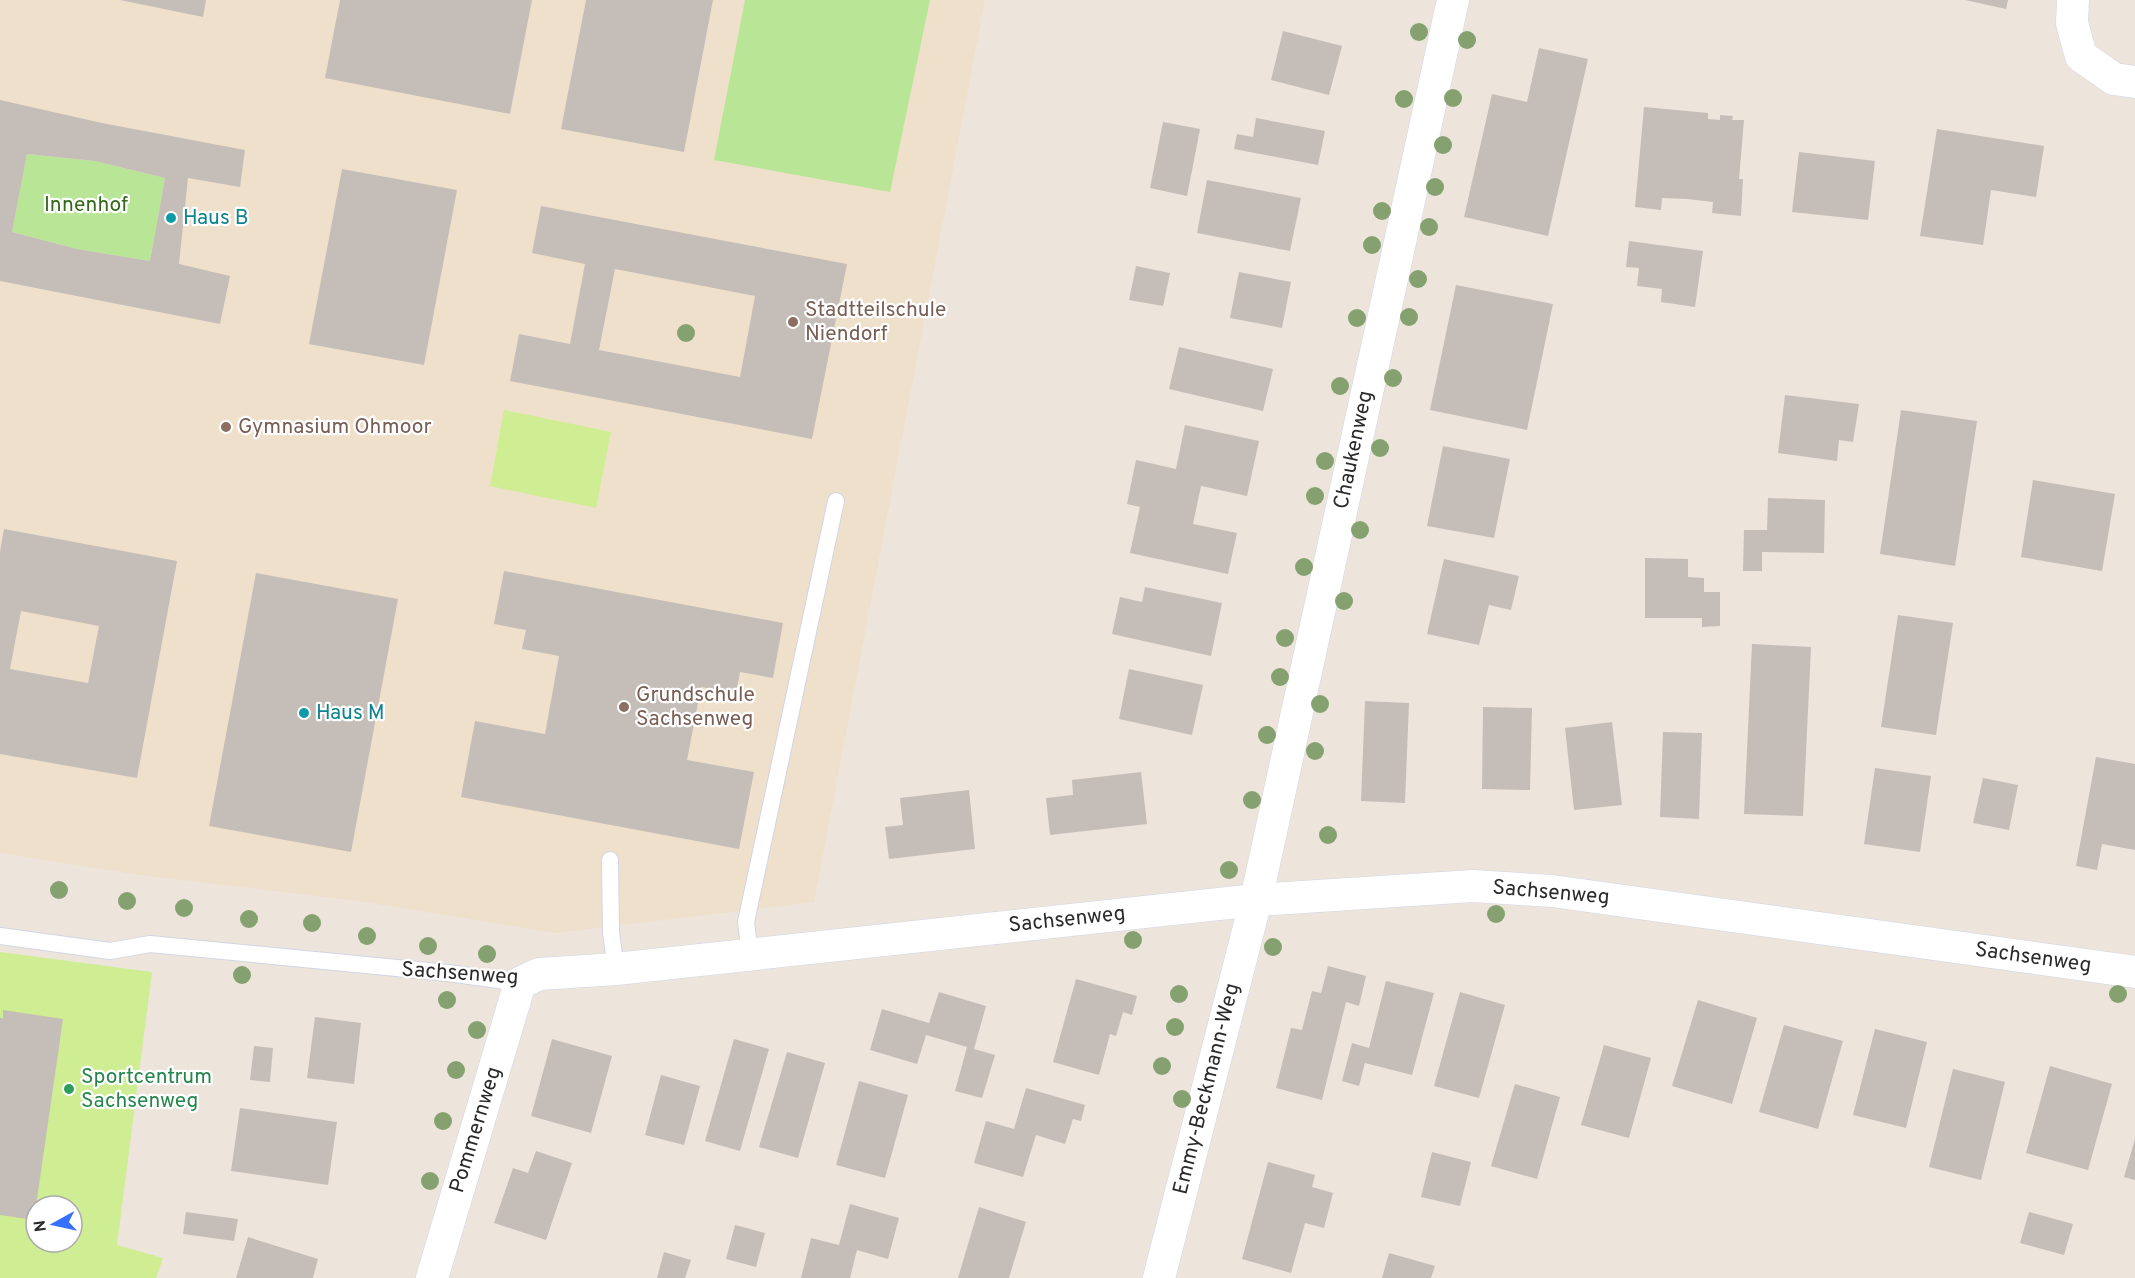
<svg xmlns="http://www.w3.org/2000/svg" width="2135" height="1278" font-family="Overpass,sans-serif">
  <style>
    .education { fill: #efe0cb }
    .green { fill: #b9e596 }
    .pitch { fill: #cfed92; fill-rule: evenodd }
    .building { fill: #c5beb8; fill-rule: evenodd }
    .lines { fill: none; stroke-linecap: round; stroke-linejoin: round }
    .lane-casing { stroke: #d1d6e4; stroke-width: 18 }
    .street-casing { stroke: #d1d6e4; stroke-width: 33 }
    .lane { stroke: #fff; stroke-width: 16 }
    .street { stroke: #fff; stroke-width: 32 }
    .tree { fill: #86a170 }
    .culture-dot { fill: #0f9aa8; stroke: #fff; stroke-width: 2 }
    .education-dot { fill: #8d6e63; stroke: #fff; stroke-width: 2 }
    .leisure-dot { fill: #2e9e5b; stroke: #fff; stroke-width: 2 }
    .labels { text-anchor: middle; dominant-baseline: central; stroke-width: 4.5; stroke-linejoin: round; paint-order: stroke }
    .park-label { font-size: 21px; fill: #316a18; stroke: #fff }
    .culture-label { font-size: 21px; fill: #0d838f; stroke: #fff; text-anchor: start }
    .education-label { font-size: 21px; fill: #785e54; stroke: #fff; text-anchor: start }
    .street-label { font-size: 21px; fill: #2a2a2a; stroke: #fff }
    .leisure-label { font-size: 21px; fill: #27864d; stroke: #fff; text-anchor: start }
  </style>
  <rect width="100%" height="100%" fill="#ede4dc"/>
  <polygon class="education" points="0,0 985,0 814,902 555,933 358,901 140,875 0,853"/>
  <g class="green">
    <polygon points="745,0 930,0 890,192 714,160"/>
    <polygon points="27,154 95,161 165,178 150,261 77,249 12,232"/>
  </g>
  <g class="pitch">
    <polygon points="504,410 611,432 596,508 490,486"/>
    <path d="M0,952l152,20 -35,273 46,13 -7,20h-156zM36,1206h36v36h-36z"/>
  </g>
  <g class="building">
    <polygon points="120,0 206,0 203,17"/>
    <polygon points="340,0 532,0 510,114 325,78"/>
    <polygon points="586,0 713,0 684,152 561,129"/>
    <polygon points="1965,0 2008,0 2006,9"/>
    <polygon points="1283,31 1342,46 1329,95 1271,80"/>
    <polygon points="1539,48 1588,59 1548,236 1464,217 1492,94 1527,102"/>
    <path d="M0,100l102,23 143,27 -5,37 -52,-9 -9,86 51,12 -10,48 -220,-43zM27,154l68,7 70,17 -15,83 -73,-12 -65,-17z"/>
    <polygon points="1644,107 1708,113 1708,119 1720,120 1720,115 1733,116 1732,120 1744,120 1739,179 1743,179 1741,216 1712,213 1713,202 1687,199 1662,198 1661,210 1635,207"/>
    <polygon points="1256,118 1325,131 1318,165 1234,149 1237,134 1253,137"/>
    <polygon points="1163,122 1200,129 1187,196 1150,188"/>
    <polygon points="1937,129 2044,146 2036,197 1991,190 1983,245 1920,236"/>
    <polygon points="1799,152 1875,161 1868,220 1792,212"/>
    <polygon points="342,169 457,190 424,365 309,344"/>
    <polygon points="1207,180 1301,198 1290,251 1197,233"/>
    <path d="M541,206l306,58 -35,175 -302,-58 9,-47 51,10 15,-80 -53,-11zM615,269l140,27 -15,81 -141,-27z"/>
    <polygon points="1629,241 1703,251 1695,307 1661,302 1662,289 1637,286 1639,268 1626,267"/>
    <polygon points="1136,266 1170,273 1163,306 1129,300"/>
    <polygon points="1239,272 1291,282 1282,328 1230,318"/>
    <polygon points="1456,285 1553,304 1527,430 1430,410"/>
    <polygon points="1179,347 1273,369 1263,411 1169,389"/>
    <polygon points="1785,395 1859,404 1853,442 1839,440 1837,461 1778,453"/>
    <polygon points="1901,410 1977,421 1955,566 1880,554"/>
    <polygon points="1185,425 1259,441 1247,496 1201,486 1193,524 1237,533 1228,574 1130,553 1140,507 1127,504 1136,460 1176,469"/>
    <polygon points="1443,446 1510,459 1494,538 1427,526"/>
    <polygon points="2033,480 2115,494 2102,571 2021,557"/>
    <polygon points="1768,498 1825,500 1824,553 1762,552 1762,571 1743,571 1744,530 1767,530"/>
    <path d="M4,529l173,32 -40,217 -137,-24v-202zM21,611l78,15 -11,57 -78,-14z"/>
    <polygon points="1645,558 1688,559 1688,577 1704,578 1704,592 1720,592 1720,626 1702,627 1702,618 1645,618"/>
    <polygon points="1444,559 1519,576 1511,610 1489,605 1479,645 1427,634"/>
    <polygon points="504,571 783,623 773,678 740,672 736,693 701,687 687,760 754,772 739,849 461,797 475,721 545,734 559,656 522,649 526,630 494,624"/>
    <polygon points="256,573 398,599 351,852 209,826"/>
    <polygon points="1145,587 1222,603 1211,656 1112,634 1120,597 1142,602"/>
    <polygon points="1898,615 1953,623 1936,735 1881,727"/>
    <polygon points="1752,644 1811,647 1803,816 1744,814"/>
    <polygon points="1129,669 1203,685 1192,735 1119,719"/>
    <polygon points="1365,701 1409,703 1405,803 1361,801"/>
    <polygon points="1483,707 1532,708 1530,790 1482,789"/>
    <polygon points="1612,722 1622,805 1574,810 1565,728"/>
    <polygon points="1663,732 1702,733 1699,819 1660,817"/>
    <polygon points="2096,757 2135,764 2135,850 2102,844 2097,870 2076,866"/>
    <polygon points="1875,768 1931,776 1920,852 1864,844"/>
    <polygon points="1141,772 1147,824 1050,835 1046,798 1073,795 1072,780"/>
    <polygon points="1983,778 2018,785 2009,830 1973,823"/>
    <polygon points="969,790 975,849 889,859 885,827 903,825 900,798"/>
    <polygon points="1328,966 1366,976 1359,1006 1346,1002 1322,1100 1276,1088 1291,1028 1302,1030 1312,991 1321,993"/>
    <polygon points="1076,979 1137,996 1132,1015 1123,1012 1116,1036 1110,1034 1099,1075 1053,1062"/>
    <polygon points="1386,981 1434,993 1412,1075 1365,1063 1359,1086 1342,1081 1352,1043 1369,1048"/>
    <polygon points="939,992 986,1006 974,1049 995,1055 982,1098 955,1091 967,1047 926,1035 917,1064 870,1050 882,1009 929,1023"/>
    <polygon points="1460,992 1505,1005 1479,1098 1434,1086"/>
    <polygon points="1698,1000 1757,1018 1732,1104 1672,1086"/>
    <polygon points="3,1010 63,1019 34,1220 0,1215 0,1018 3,1018"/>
    <polygon points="315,1017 361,1023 354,1084 307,1078"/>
    <polygon points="1784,1025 1843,1041 1818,1129 1759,1112"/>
    <polygon points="1875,1029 1927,1042 1906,1128 1853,1115"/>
    <polygon points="552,1039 612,1056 591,1133 531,1116"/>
    <polygon points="734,1039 769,1049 740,1151 705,1141"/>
    <polygon points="1604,1045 1651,1058 1629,1138 1581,1125"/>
    <polygon points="254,1046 273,1048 270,1082 250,1080"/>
    <polygon points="787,1052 825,1063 798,1158 759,1147"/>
    <polygon points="2050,1066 2112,1084 2088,1170 2026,1153"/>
    <polygon points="1953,1069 2005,1082 1981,1180 1929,1167"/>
    <polygon points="661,1075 700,1086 684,1145 645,1135"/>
    <polygon points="859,1081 908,1095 885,1178 836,1165"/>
    <polygon points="1515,1084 1560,1097 1537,1179 1491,1166"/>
    <polygon points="1026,1088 1085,1105 1081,1121 1073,1119 1065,1144 1036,1135 1023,1177 974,1163 986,1121 1014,1129"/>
    <polygon points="240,1108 337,1122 328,1185 231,1171"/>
    <polygon points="2135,1139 2135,1180 2124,1177"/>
    <polygon points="536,1151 572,1163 546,1240 494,1223 513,1168 528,1173"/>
    <polygon points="1432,1152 1471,1162 1460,1206 1421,1197"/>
    <polygon points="1268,1162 1315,1175 1312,1187 1333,1193 1324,1228 1305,1223 1291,1273 1242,1259"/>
    <polygon points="850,1204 899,1218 888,1259 857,1250 850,1278 801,1278 811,1238 839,1245"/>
    <polygon points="979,1207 1026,1222 1009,1278 958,1278"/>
    <polygon points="186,1212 238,1219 234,1241 183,1234"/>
    <polygon points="2029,1212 2073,1224 2064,1255 2020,1243"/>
    <polygon points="735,1225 765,1233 756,1267 726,1259"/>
    <polygon points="248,1237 318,1259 313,1278 236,1278"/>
    <polygon points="664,1252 691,1260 685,1278 657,1278"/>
    <polygon points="1389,1253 1435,1266 1431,1278 1382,1278"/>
  </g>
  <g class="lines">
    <defs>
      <g id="lane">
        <polyline points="610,860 611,932 616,969"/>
        <polyline points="0,936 110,951 150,944 448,973 520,983"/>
        <polyline points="750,954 746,922 836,501"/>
      </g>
      <g id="street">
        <polyline points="2073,0 2072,23 2081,56 2114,79 2135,82"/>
        <polyline points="432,1278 520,983 539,974 616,969 1256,900 1473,886 1552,891 2135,972"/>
        <polyline points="1159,1278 1256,900 1453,0"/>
      </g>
    </defs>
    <use href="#lane" class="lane-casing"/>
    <use href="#street" class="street-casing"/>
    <use href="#lane" class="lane"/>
    <use href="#street" class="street"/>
  </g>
  <g class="tree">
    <circle cx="1419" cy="32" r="9"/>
    <circle cx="1467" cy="40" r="9"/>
    <circle cx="1453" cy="98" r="9"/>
    <circle cx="1404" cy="99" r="9"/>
    <circle cx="1443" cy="145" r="9"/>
    <circle cx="1435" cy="187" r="9"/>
    <circle cx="1382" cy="211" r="9"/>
    <circle cx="1429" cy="227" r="9"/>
    <circle cx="1372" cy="245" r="9"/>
    <circle cx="1418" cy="279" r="9"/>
    <circle cx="1409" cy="317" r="9"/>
    <circle cx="1357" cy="318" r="9"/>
    <circle cx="686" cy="333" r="9"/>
    <circle cx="1393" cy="378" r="9"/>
    <circle cx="1340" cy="386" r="9"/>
    <circle cx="1380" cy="448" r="9"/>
    <circle cx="1325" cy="461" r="9"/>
    <circle cx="1315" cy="496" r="9"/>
    <circle cx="1360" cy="530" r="9"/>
    <circle cx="1304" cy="567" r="9"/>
    <circle cx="1344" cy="601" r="9"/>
    <circle cx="1285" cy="638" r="9"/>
    <circle cx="1280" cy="677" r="9"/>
    <circle cx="1320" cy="704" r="9"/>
    <circle cx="1267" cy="735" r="9"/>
    <circle cx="1315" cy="751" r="9"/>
    <circle cx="1252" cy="800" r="9"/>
    <circle cx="1328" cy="835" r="9"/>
    <circle cx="1229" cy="870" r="9"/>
    <circle cx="59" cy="890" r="9"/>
    <circle cx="127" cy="901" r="9"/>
    <circle cx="184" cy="908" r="9"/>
    <circle cx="1496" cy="914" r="9"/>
    <circle cx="249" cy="919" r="9"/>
    <circle cx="312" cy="923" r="9"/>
    <circle cx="367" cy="936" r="9"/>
    <circle cx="1133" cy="940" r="9"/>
    <circle cx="428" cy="946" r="9"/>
    <circle cx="1273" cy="947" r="9"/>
    <circle cx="487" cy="954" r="9"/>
    <circle cx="242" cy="975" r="9"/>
    <circle cx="1179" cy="994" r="9"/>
    <circle cx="2118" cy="994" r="9"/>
    <circle cx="447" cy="1000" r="9"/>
    <circle cx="1175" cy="1027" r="9"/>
    <circle cx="477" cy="1030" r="9"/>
    <circle cx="1162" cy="1066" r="9"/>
    <circle cx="456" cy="1070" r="9"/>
    <circle cx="1182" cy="1099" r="9"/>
    <circle cx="443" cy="1121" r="9"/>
    <circle cx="430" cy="1181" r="9"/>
  </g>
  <g class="culture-dot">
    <circle cx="171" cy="218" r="6"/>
    <circle cx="304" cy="713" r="6"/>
  </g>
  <g class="education-dot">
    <circle cx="793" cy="322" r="6"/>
    <circle cx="226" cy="427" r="6"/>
    <circle cx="624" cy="707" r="6"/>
  </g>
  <circle class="leisure-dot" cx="69" cy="1089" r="6"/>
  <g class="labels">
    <g class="park-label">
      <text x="86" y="205">Innenhof</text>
    </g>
    <g class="culture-label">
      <text x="183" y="218">Haus B</text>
      <text x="316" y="713">Haus M</text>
    </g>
    <g class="education-label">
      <text x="805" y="310">Stadtteilschule<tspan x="805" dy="24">Niendorf</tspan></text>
      <text x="238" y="427">Gymnasium Ohmoor</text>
      <text x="636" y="695">Grundschule<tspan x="636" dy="24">Sachsenweg</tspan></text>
    </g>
    <g class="street-label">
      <text transform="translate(1354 450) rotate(-78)">Chaukenweg</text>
      <text transform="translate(1551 893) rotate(5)">Sachsenweg</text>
      <text transform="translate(1067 920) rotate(-6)">Sachsenweg</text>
      <text transform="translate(2033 958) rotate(8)">Sachsenweg</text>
      <text transform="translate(460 974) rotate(4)">Sachsenweg</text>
      <text transform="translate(1207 1089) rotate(-76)">Emmy-Beckmann-Weg</text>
      <text transform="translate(476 1130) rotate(-73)">Pommernweg</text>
    </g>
    <g class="leisure-label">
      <text x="81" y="1077">Sportcentrum<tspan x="81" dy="24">Sachsenweg</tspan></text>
    </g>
  </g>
  <g transform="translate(54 1224) rotate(262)"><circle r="28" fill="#ffffff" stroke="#aaaaaa" stroke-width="1.5"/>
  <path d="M0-4.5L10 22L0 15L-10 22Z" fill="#3670ff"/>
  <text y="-9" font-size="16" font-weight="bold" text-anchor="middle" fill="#2a2a2a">N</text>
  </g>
</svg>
